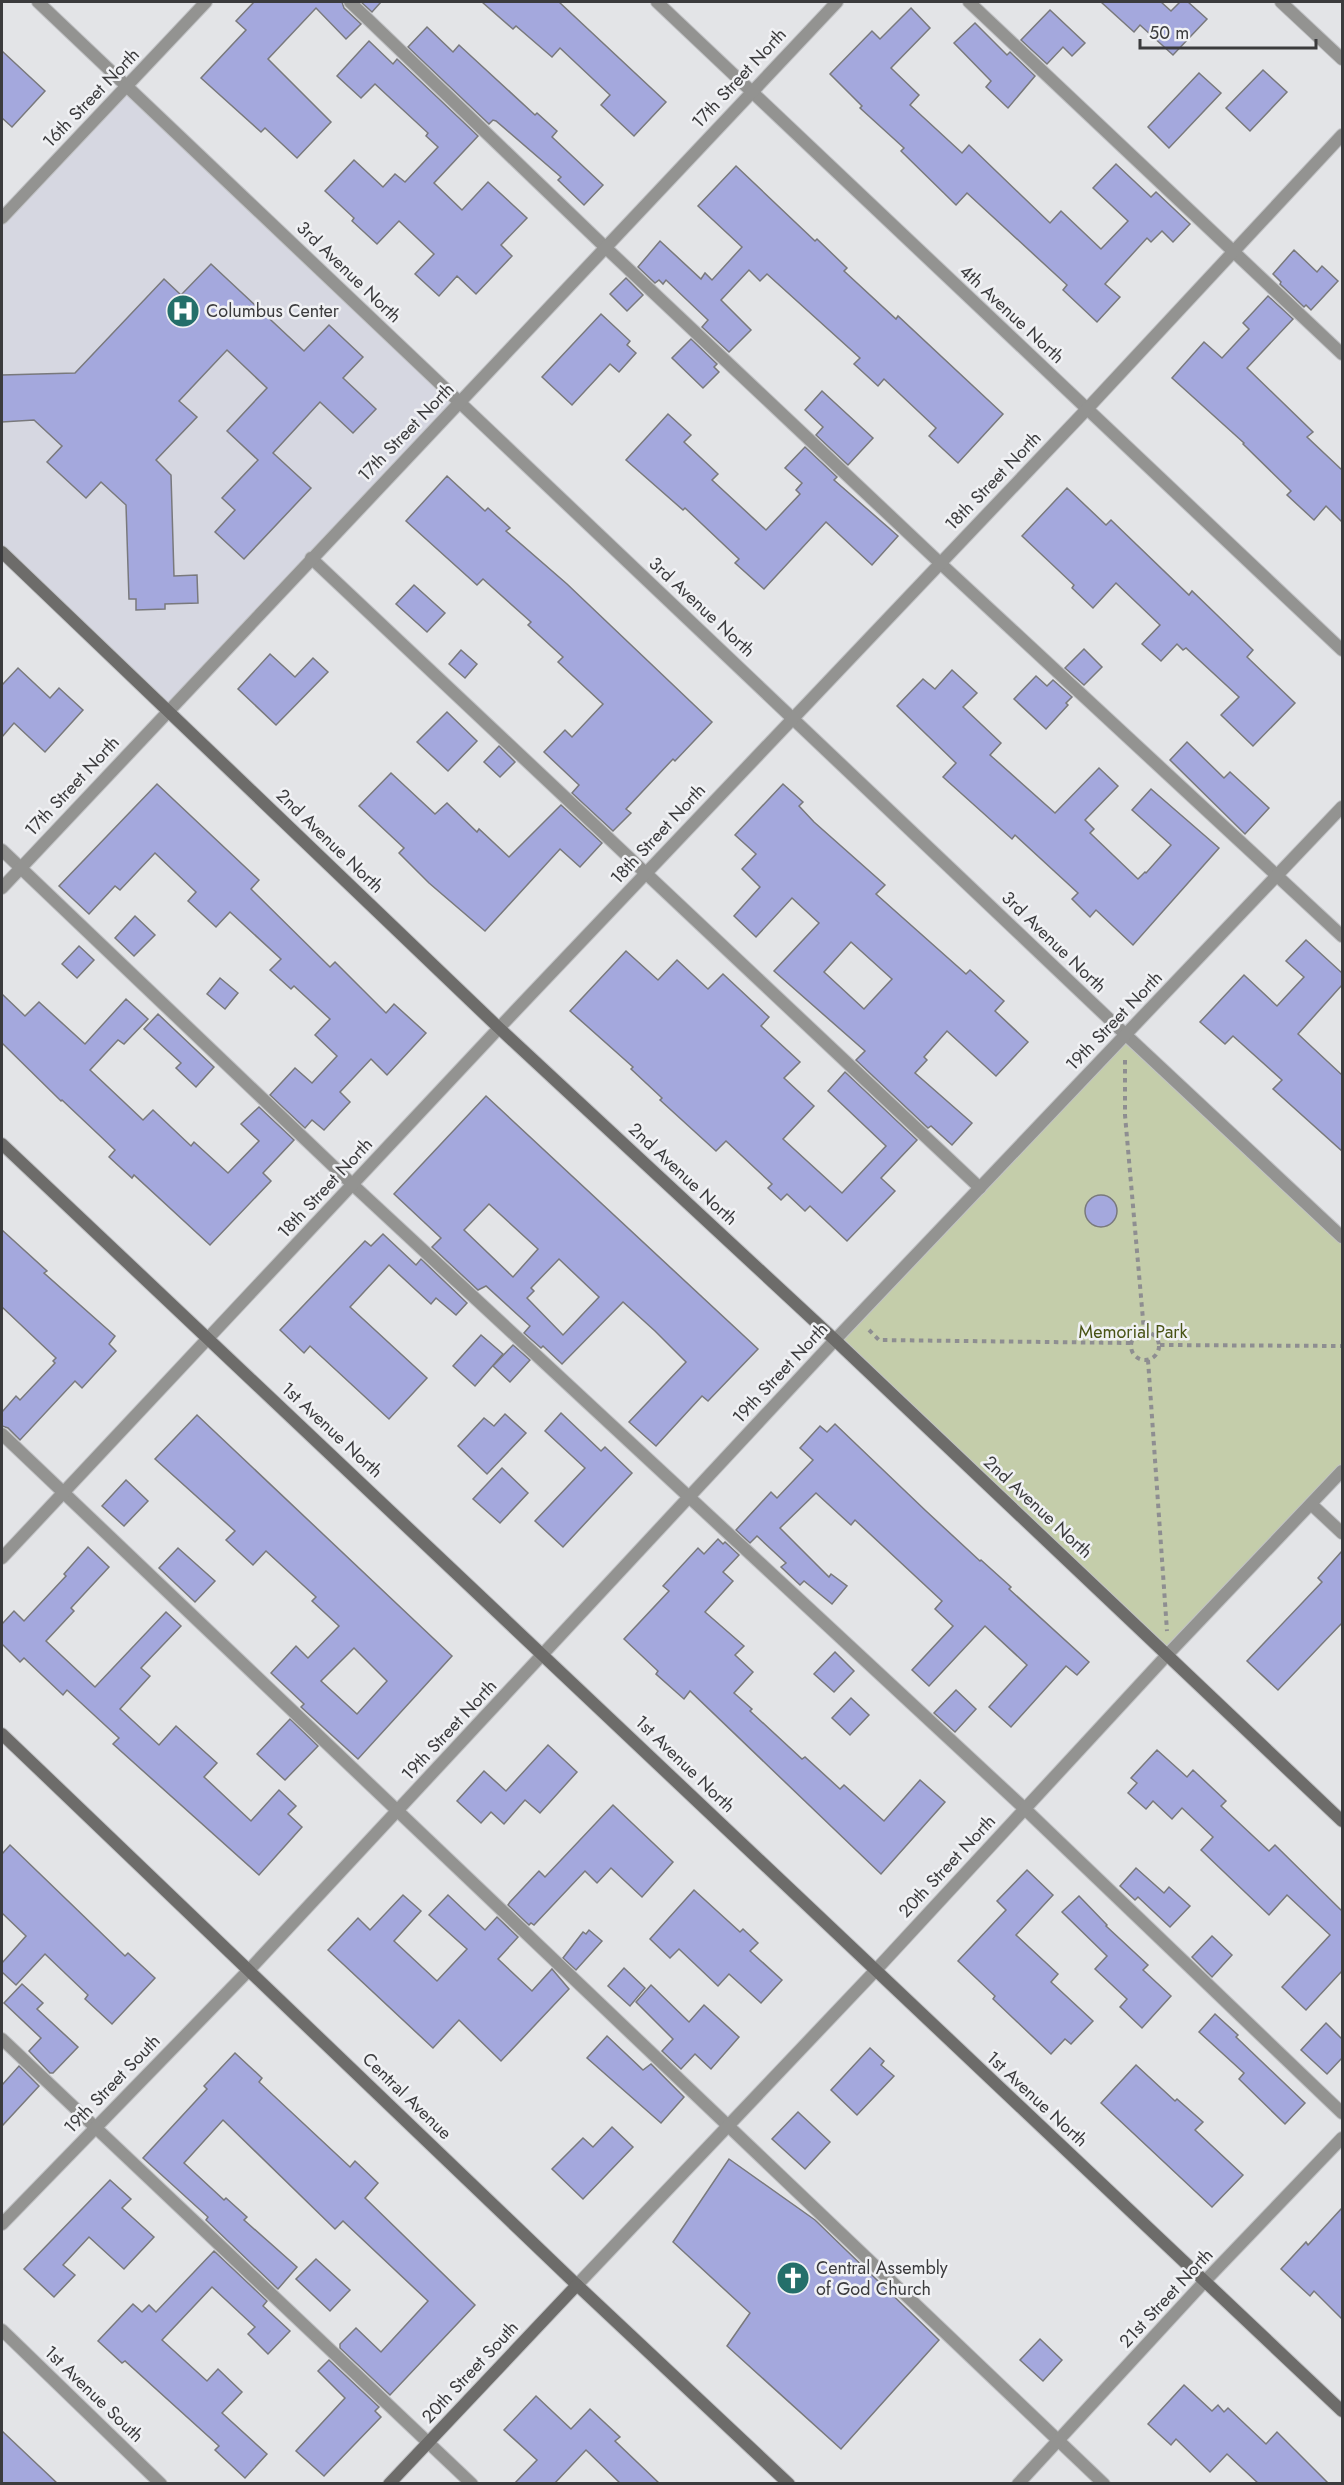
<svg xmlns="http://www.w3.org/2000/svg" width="1344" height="2485" font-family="Jost,sans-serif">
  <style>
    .built { fill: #d6d7e1 }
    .green { fill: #c4cdaa }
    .building { fill: #a4a8dd; stroke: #79797c; stroke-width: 1.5; fill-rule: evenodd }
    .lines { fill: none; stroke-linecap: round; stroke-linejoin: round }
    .lane-casing { stroke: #c1c2c5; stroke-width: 14 }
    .street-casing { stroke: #c1c2c5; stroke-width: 14 }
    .secondary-casing { stroke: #c1c2c5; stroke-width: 14 }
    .path { stroke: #8e8e91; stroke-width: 4; stroke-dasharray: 4.5 4.5; stroke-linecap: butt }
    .lane { stroke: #939391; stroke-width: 12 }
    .street { stroke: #939391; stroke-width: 12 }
    .secondary { stroke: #6d6c6a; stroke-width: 12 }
    .labels { text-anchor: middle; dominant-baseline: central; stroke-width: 5; stroke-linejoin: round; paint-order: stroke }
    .street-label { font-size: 18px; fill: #3b3b3d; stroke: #f0f1f4 }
    .poi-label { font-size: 18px; fill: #3b3b3d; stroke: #f0f1f4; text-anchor: start }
    .park-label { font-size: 18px; fill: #485315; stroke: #f0f1f4 }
  </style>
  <rect width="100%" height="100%" fill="#e3e4e7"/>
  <polygon class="built" points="128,87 460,402 168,710 2,552 2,220"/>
  <polygon class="green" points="1126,1035 1342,1237 1342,1471 1168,1654 835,1340"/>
  <g class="building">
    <polygon points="254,2 342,2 344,8 361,24 346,39 316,8 268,59 331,122 297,158 265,128 261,132 201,78 246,30 236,21"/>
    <polygon points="361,2 381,2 372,12"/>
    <polygon points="482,2 559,2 666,102 634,136 601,105 610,95 560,48 552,57 516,26 513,29"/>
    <polygon points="1101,2 1161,2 1171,11 1180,2 1188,2 1207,19 1173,55 1140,25 1134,32"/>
    <polygon points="911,8 930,28 891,68 919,95 910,105 962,153 969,145 1050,223 1061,211 1101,249 1128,221 1093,188 1116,164 1151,197 1156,192 1190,224 1173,242 1162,231 1151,242 1147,238 1105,284 1120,297 1097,322 1063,290 1067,285 967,193 956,205 901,151 904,148 860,108 862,106 830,74 872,31 880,39"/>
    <polygon points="1050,10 1085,43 1072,56 1063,47 1047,64 1021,40"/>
    <polygon points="975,23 1007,55 1010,52 1035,76 1008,108 986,87 991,81 954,43"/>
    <polygon points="427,27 453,52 459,45 535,115 537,113 557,131 552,137 603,185 584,205 558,180 561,177 496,121 493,120 489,124 408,47"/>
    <polygon points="369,41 393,64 397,59 478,136 434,183 462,210 488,182 527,218 501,245 512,256 476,294 457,276 439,296 415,274 434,254 399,221 377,244 352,221 354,218 325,191 354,160 383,187 395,174 405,182 438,147 426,136 428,133 375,84 361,98 337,76"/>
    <polygon points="2,51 45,91 12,127 2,118"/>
    <polygon points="1263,70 1287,92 1250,131 1226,108"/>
    <polygon points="1199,73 1221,93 1169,148 1148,127"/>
    <polygon points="736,166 815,241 817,239 847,268 844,271 896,319 898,316 1003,414 958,463 929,436 936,428 884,379 878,386 854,364 860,358 767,274 760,281 749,270 721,300 751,330 729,352 702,327 708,320 666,280 663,284 659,280 655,283 638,267 660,241 701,279 705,273 712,280 742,247 698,206"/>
    <polygon points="1294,250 1317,272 1322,266 1338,281 1311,310 1306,305 1304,307 1280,284 1281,282 1273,274"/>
    <polygon points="211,264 304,351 329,325 363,357 343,378 376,409 353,433 320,402 273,453 311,488 244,559 215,532 235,510 222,498 258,460 227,431 267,388 227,350 179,401 197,417 156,460 171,475 174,576 197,575 198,603 165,604 165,609 136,610 136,599 129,599 126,505 101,482 86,498 47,462 62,446 34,420 2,422 2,375 75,373 164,279 181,295"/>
    <polygon points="626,278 643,295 627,311 610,294"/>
    <polygon points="1268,296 1293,319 1247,368 1313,432 1307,437 1342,470 1342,522 1326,506 1314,520 1287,495 1291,491 1243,444 1244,443 1172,378 1204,342 1222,358 1249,329 1243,323"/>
    <polygon points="601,314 630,341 627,345 636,353 619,372 610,364 572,405 542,377"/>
    <polygon points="691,339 717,364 714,367 719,372 703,388 672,358"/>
    <polygon points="822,391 873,438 848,465 816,435 823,427 805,410"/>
    <polygon points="668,414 691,435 684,442 718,474 712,480 766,530 800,494 796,490 802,483 785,468 805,447 837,477 834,480 898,536 872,565 826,522 764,589 735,563 739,559 685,508 683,510 626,460"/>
    <polygon points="447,476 485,511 488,508 510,528 506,531 567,584 712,722 675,761 673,759 626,809 631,813 613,831 572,793 579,785 544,752 565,730 572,737 603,704 558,662 563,657 528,625 531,622 483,579 477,585 406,521"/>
    <polygon points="1067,488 1106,525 1111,520 1189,595 1192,591 1217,615 1253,650 1247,657 1295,703 1253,746 1221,715 1239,697 1186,648 1183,650 1177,644 1161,661 1142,644 1160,625 1116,583 1093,608 1072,588 1074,585 1022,536"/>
    <polygon points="414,585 445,613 427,632 396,604"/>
    <polygon points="1084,649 1102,667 1084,685 1065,668"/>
    <polygon points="461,650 477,664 465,678 449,664"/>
    <polygon points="270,654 295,677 313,658 328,672 276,725 238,689"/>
    <polygon points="18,668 50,698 59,688 83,710 45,752 14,723 2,737 2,685"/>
    <polygon points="952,670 977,693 963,707 1001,743 990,755 1055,813 1099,768 1118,786 1085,820 1094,829 1090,833 1138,879 1145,872 1146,873 1171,845 1132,810 1151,789 1219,848 1133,945 1096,910 1090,917 1072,899 1078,893 1015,835 1012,839 943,777 956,763 897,706 923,679 935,689"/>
    <polygon points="1036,676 1047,686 1053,680 1072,697 1066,703 1068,705 1046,729 1014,699"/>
    <polygon points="447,712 477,741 448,771 417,742"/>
    <polygon points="1187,742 1224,778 1230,772 1269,808 1245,834 1170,760"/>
    <polygon points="499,746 515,762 500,777 484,762"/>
    <polygon points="391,773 435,814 447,803 477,832 479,829 509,857 561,805 602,843 580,867 560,849 485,931 429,883 399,853 404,848 359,806"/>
    <polygon points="157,784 259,880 251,889 330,967 335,962 386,1013 394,1004 426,1033 387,1075 371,1059 340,1092 350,1102 324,1130 312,1120 305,1128 270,1095 295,1068 312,1083 337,1056 315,1035 330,1019 294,986 291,989 270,970 281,959 230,912 216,927 188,901 196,892 155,853 120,890 115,886 89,914 59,886"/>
    <path d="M783,784l20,18 -4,4 15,16 71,63 -9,9 90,80 4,-4 34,31 -9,10 33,31 -32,34 -49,-45 -23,26 3,3 -12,13 57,50 -20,22 -21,-19 -3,2 -72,-68 9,-9 -91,-80 45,-48 -27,-25 -36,39 -22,-21 26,-29 -18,-18 14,-15 -21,-19zM851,942l41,37 -28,30 -40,-37z"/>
    <polygon points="135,916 155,935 134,956 115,938"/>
    <polygon points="1306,940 1342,973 1342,985 1298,1034 1342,1075 1342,1151 1273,1089 1282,1080 1233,1036 1225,1044 1200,1022 1244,975 1277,1006 1304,977 1286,961"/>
    <polygon points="79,946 94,960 77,978 62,964"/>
    <polygon points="626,951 658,980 677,960 708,989 723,974 769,1017 761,1026 800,1062 784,1078 814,1106 783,1139 842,1193 886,1146 828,1091 845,1072 917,1140 881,1178 895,1191 847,1241 810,1206 805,1211 787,1194 781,1200 768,1188 772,1184 726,1141 716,1151 660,1100 662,1098 631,1069 633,1067 570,1011"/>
    <polygon points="220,978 238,993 225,1009 207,994"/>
    <polygon points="2,994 25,1016 39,1002 85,1044 126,999 148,1019 124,1044 118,1040 90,1070 143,1120 153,1110 191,1146 194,1142 228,1173 259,1141 241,1124 259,1107 294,1140 263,1173 271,1181 210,1245 134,1175 132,1178 109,1157 115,1150 62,1100 61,1101 2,1043"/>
    <polygon points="158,1014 214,1067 196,1087 176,1068 181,1063 144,1029"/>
    <path d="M486,1096l272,253 -50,52 -6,-5 -46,50 -27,-24 57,-60 -31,-31 -32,-29 -61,62 -19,-18 -2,2 -17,-15 6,-7 -44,-40 -8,4 -46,-43 9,-9 -47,-44zM489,1204l49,45 -25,28 -49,-47zM559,1259l40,38 -36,38 -36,-37 7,-7 -3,-3z"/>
    <circle cx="1101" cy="1211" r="16"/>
    <polygon points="2,1230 47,1271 44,1273 115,1336 109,1344 116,1351 82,1388 75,1381 20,1440 8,1428 2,1426 2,1412 16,1396 20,1400 55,1363 53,1361 56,1358 2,1307"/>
    <polygon points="383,1234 416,1265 421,1259 467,1303 456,1315 436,1298 431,1304 389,1265 350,1307 427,1378 389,1419 310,1346 304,1353 280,1330 365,1241 371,1246"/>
    <polygon points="481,1335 503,1354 475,1386 453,1366"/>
    <polygon points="513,1345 530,1360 510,1382 493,1366"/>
    <polygon points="561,1413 601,1451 605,1447 632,1473 563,1547 535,1521 585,1468 545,1431"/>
    <polygon points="505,1414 526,1433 487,1474 458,1446 484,1418 494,1426"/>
    <path d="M197,1415l255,241 -94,103 -57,-52 3,-3 -33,-31 25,-27 12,12 31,-32 -27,-25 4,-4 -50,-46 -13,14 -27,-25 9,-9 -80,-72zM354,1648l33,33 -30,33 -36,-33z"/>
    <polygon points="835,1424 926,1511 980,1561 981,1560 1011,1587 1009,1589 1089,1662 1077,1675 1066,1666 1011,1727 989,1707 1027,1665 985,1626 929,1686 912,1670 953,1626 935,1609 942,1601 855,1520 851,1525 816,1493 780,1528 829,1577 831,1574 847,1586 832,1604 804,1581 800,1585 781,1567 786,1563 757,1536 750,1543 736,1530 771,1492 777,1498 813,1460 800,1448 820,1426 827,1432"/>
    <polygon points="502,1468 528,1493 500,1523 473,1499"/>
    <polygon points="126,1480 148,1501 124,1526 102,1506"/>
    <polygon points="718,1539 723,1544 725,1542 739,1555 723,1572 733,1581 705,1612 744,1646 735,1655 753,1672 734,1693 752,1709 750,1711 802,1759 805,1757 840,1789 844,1785 884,1821 920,1780 945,1802 881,1874 690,1691 684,1699 656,1674 658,1671 624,1639 669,1591 663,1586 698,1548 704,1554"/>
    <polygon points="88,1547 109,1567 71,1608 74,1611 46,1641 95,1687 166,1612 181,1626 141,1668 150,1676 120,1709 159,1745 176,1726 217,1763 204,1777 251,1821 279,1790 296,1806 288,1814 302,1827 259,1875 113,1744 119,1738 67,1690 63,1695 24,1658 20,1662 2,1644 2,1624 14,1611 24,1621 66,1576 64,1574"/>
    <polygon points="178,1548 215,1581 195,1602 159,1568"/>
    <polygon points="1342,1551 1342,1623 1278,1690 1247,1661 1322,1582 1318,1578"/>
    <polygon points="835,1652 854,1671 834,1692 814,1674"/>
    <polygon points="956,1690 976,1709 955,1732 934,1713"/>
    <polygon points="851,1698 869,1715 850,1735 832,1718"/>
    <polygon points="290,1719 318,1746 285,1780 257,1754"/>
    <polygon points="548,1745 577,1772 540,1813 525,1800 504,1824 491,1812 481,1823 457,1801 484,1771 506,1791"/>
    <polygon points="1157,1750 1187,1777 1193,1770 1226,1801 1221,1806 1269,1851 1275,1845 1342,1911 1342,1971 1306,2010 1282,1987 1330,1935 1287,1895 1269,1915 1201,1850 1213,1837 1182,1808 1172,1819 1153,1801 1146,1809 1128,1793 1137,1783 1131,1778"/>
    <polygon points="613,1805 673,1862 642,1897 611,1868 597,1883 585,1871 534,1925 531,1923 529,1925 508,1905 510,1902 539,1871 545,1877"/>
    <polygon points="10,1845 125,1956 128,1953 155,1978 112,2024 85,1999 88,1995 45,1954 16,1985 2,1972 2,1963 26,1936 2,1913 2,1854"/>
    <polygon points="1136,1868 1164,1893 1169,1887 1190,1906 1170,1927 1138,1897 1135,1900 1120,1886"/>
    <polygon points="1027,1870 1053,1895 1016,1935 1058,1974 1051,1982 1093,2021 1071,2044 1065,2039 1051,2054 993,1999 995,1996 958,1961 1006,1910 997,1901"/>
    <polygon points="694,1890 740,1932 743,1929 758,1943 750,1951 782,1980 761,2003 729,1974 718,1986 679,1949 670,1958 650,1939"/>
    <polygon points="403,1895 421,1911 394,1941 437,1981 467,1949 429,1915 448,1895 485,1930 497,1917 518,1937 498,1959 532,1991 552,1969 569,1989 501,2061 459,2020 433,2048 328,1950 358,1918 370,1930"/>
    <polygon points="1079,1896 1107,1925 1106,1926 1148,1965 1143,1970 1171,1996 1142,2028 1120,2007 1127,1999 1095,1969 1107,1956 1062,1912"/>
    <polygon points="589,1930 602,1941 576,1970 563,1958 583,1932 586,1934"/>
    <polygon points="1212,1936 1232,1955 1212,1977 1192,1957"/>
    <polygon points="624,1968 645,1988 630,2006 608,1986"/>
    <polygon points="22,1984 43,2003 37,2009 78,2047 53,2073 50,2073 29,2051 41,2038 4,2003"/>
    <polygon points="651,1985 689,2022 704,2005 739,2037 711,2069 695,2054 681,2069 662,2051 673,2039 636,2002"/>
    <polygon points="1215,2014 1238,2035 1236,2037 1305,2103 1285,2124 1239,2079 1244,2073 1199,2032"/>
    <polygon points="1326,2023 1342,2039 1342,2058 1327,2074 1301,2050"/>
    <polygon points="607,2036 643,2070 651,2064 684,2097 661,2123 587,2058"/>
    <polygon points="870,2048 884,2061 881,2065 894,2076 857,2115 831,2090"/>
    <polygon points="235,2053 262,2078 259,2082 350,2167 355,2161 378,2183 365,2198 475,2305 390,2395 340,2348 340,2344 356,2328 381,2352 428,2301 343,2221 335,2229 223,2120 184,2163 224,2200 226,2198 247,2217 244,2220 297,2267 278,2289 206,2220 208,2217 143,2158 207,2089 204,2086"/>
    <polygon points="1136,2065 1175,2101 1177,2099 1203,2122 1195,2130 1243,2175 1212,2207 1101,2103"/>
    <polygon points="19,2066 39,2086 2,2126 2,2085"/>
    <polygon points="798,2112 830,2142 805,2169 772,2139"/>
    <polygon points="612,2127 633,2147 583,2199 552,2169 583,2138 593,2147"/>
    <polygon points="729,2159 815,2220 939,2340 841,2449 727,2346 750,2313 673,2242"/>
    <polygon points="110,2180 131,2199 122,2208 154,2237 124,2269 89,2237 63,2265 75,2275 54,2297 24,2269"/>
    <polygon points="1342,2208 1342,2319 1314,2291 1310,2296 1281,2269 1306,2242 1308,2245"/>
    <polygon points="214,2251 267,2301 263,2306 290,2331 268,2354 248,2334 255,2327 212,2287 162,2340 207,2381 218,2369 242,2392 222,2413 267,2454 245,2478 215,2450 219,2446 125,2361 122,2363 98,2341 133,2304 142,2312 149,2305 156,2312"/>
    <polygon points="316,2259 350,2290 330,2311 296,2279"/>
    <polygon points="1040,2339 1062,2360 1043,2381 1020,2360"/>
    <polygon points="329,2360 379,2407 375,2411 381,2417 324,2476 296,2451 345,2398 318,2371"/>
    <polygon points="1184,2385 1212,2411 1218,2405 1224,2412 1228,2408 1266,2444 1277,2432 1329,2484 1259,2484 1227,2454 1210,2472 1176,2439 1171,2445 1148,2424"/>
    <polygon points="536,2396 571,2429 590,2409 620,2437 615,2441 660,2484 621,2484 586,2450 554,2484 514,2484 537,2460 504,2430"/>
    <polygon points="2,2431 58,2484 2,2484"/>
  </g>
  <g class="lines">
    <defs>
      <g id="lane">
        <polyline points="350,2 605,247 940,563 1342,936"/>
        <polyline points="969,2 1342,354"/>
        <polyline points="311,558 980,1188"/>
        <polyline points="2,850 353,1185 1025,1809 1342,2113"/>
        <polyline points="2,1434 1104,2484"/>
        <polyline points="1311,1504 1342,1533"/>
        <polyline points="2,2039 472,2484"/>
      </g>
      <g id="street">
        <polyline points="38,2 1126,1035 1342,1237"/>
        <polyline points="657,2 1342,650"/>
        <polyline points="1281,2 1342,59"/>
        <polyline points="2,218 206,2"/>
        <polyline points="2,888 837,2"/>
        <polyline points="2,1558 499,1028 1087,409 1342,135"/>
        <polyline points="2,2224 249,1970 835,1340 1342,807"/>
        <polyline points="577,2285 875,1971 1168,1654 1342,1471"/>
        <polyline points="2,2330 161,2484"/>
        <polyline points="1018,2484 1205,2281 1342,2138"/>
      </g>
      <g id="secondary">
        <polyline points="2,552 499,1028 835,1340 1342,1821"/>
        <polyline points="2,1144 1342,2411"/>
        <polyline points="2,1734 577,2285 789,2484"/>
        <polyline points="389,2484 577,2285"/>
      </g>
    </defs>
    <use href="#lane" class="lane-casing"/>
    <use href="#street" class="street-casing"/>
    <use href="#secondary" class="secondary-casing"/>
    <g class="path">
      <polyline points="1125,1060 1125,1115 1144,1331"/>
      <polyline points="869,1330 879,1340 1131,1343"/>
      <circle cx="1145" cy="1346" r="14"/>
      <polyline points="1160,1345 1342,1346"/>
      <polyline points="1148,1360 1167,1631"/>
    </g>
    <use href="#lane" class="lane"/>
    <use href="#street" class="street"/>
    <use href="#secondary" class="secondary"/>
  </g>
  <defs>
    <symbol id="hospital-disc" viewBox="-11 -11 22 22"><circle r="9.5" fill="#246f6a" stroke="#f0f1f4"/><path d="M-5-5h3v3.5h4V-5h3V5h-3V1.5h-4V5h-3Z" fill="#fff"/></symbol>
    <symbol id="church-disc" viewBox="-11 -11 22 22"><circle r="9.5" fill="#246f6a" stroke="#f0f1f4"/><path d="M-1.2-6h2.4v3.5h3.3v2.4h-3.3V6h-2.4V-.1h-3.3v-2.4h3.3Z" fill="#fff"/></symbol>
  </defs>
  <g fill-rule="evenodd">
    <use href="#hospital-disc" x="164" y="292" width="38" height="38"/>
    <use href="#church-disc" x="774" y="2259" width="38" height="38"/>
  </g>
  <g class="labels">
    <g class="street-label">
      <text transform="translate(739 78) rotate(-47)">17th Street North</text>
      <text transform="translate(91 98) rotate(-46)">16th Street North</text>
      <text transform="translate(349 272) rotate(44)">3rd Avenue North</text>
      <text transform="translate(1012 314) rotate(43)">4th Avenue North</text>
      <text transform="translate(406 432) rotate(-46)">17th Street North</text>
      <text transform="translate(993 481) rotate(-46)">18th Street North</text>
      <text transform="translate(702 607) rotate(43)">3rd Avenue North</text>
      <text transform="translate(72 786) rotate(-47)">17th Street North</text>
      <text transform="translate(658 834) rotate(-47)">18th Street North</text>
      <text transform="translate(330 841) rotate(44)">2nd Avenue North</text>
      <text transform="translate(1054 942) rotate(44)">3rd Avenue North</text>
      <text transform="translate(1114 1021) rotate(-46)">19th Street North</text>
      <text transform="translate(683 1174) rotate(43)">2nd Avenue North</text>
      <text transform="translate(325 1188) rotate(-47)">18th Street North</text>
      <text transform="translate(780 1373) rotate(-47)">19th Street North</text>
      <text transform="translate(332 1430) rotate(43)">1st Avenue North</text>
      <text transform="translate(1038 1507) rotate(43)">2nd Avenue North</text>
      <text transform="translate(449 1730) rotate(-47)">19th Street North</text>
      <text transform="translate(685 1764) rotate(44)">1st Avenue North</text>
      <text transform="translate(947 1866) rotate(-47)">20th Street North</text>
      <text transform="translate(112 2084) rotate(-46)">19th Street South</text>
      <text transform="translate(407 2096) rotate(44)">Central Avenue</text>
      <text transform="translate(1037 2099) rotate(43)">1st Avenue North</text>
      <text transform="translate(1166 2298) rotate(-47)">21st Street North</text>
      <text transform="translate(470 2372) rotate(-47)">20th Street South</text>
      <text transform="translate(94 2394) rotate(44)">1st Avenue South</text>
    </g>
    <g class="poi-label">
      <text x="206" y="311">Columbus Center</text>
      <text x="816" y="2268">Central Assembly<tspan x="816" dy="21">of God Church</tspan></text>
    </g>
    <g class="park-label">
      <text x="1133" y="1332">Memorial Park</text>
    </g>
  </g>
  <rect width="1344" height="2485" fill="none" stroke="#3b3b3d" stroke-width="6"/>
  <path d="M1140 39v9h176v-9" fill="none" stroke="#3b3b3d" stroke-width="3"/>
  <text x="1149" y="39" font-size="18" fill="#3b3b3d" stroke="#f0f1f4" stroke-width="4.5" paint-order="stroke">50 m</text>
</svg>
